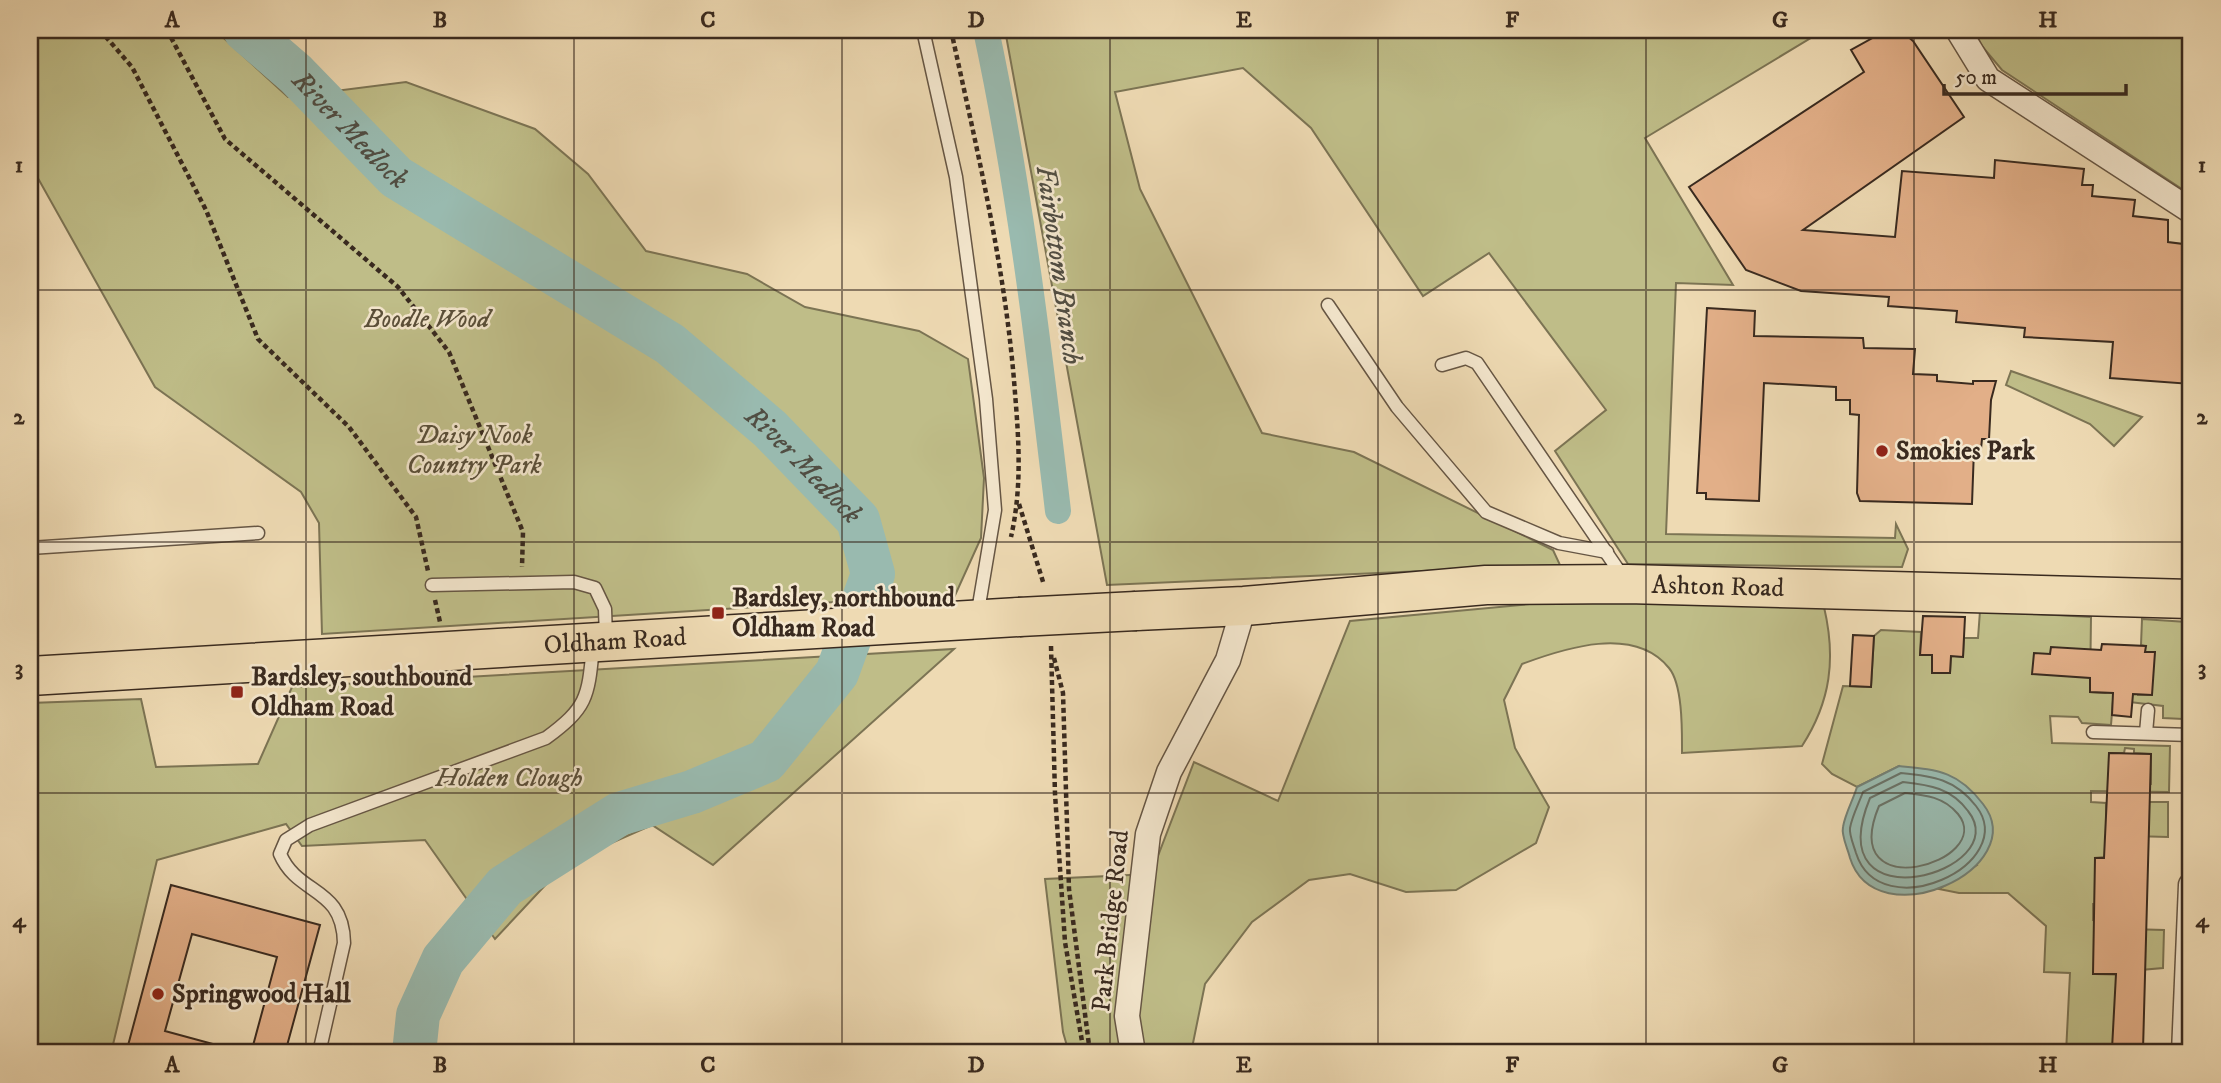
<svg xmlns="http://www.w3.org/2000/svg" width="2221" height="1083" font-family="'IM FELL DW Pica',serif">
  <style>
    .green { fill: #bfbd88; stroke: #7c7454; stroke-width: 2; fill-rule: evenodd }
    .water { fill: #99baaf; stroke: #738075; stroke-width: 2 }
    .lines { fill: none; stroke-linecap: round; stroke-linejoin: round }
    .shore { stroke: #697267; stroke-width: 2 }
    .canal { stroke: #99baaf; stroke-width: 26 }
    .river { stroke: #99baaf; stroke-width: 44 }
    .building { fill: #e2af88; stroke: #392a1f; stroke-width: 2 }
    .lane-casing { stroke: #665644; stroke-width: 15 }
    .street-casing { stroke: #665644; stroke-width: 27 }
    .highway-casing { stroke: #392a1f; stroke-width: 41 }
    .path { stroke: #392a1f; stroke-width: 4.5; stroke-dasharray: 5 3.5; stroke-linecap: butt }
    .lane { stroke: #f4e7ce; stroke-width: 12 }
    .street { stroke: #f4e7ce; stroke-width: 24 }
    .highway { stroke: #eedab3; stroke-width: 38 }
    .highway-bridge-casing { stroke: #392a1f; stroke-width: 41; stroke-linecap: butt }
    .highway-bridge { stroke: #eedab3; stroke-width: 38 }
    .grid { fill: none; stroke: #392a1f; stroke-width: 2; stroke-opacity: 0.55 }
    .poi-dot { fill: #8f2418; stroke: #f4e7ce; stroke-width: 2.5 }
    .labels { text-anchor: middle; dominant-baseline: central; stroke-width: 5; stroke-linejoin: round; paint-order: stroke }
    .park-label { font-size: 26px; font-style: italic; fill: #5a4f39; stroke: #f4e7ce }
    .poi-label { font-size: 26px; font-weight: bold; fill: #392a1f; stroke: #f4e7ce; text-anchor: start }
    .street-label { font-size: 26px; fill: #392a1f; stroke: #f4e7ce }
    .water-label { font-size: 28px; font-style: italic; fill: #514e43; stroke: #f4e7ce }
    .neatline { fill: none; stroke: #392a1f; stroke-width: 2.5 }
    .grid-label { font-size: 23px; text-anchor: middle; font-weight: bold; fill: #392a1f }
  </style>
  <rect width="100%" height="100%" fill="#eedab3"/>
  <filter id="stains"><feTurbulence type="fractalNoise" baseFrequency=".00286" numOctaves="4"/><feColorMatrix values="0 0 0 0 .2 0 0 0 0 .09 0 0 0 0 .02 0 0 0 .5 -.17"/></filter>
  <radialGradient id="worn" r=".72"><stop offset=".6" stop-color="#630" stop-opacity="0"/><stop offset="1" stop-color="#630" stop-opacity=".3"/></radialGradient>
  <g class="green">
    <polygon points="30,30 215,30 288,97 406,82 535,129 588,174 646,251 747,274 805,307 919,331 968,359 984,478 981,538 952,602 836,602 322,634 319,523 301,492 155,387 30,164"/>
    <polygon points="1005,30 1824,30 1645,138 1733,285 1676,283 1666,534 1895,538 1896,524 1908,549 1902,567 1628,564 1555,451 1606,410 1489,253 1423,296 1311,128 1243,68 1115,92 1140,189 1262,433 1354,452 1553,550 1560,565 1107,585"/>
    <polygon points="1975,30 2191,30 2191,195 2002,70 1981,45"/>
    <polygon points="2011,371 2142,417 2114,446 2090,424 2006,385"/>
    <path d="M1573,600l251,7c12,51 7,94 -22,139l-120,7c0,-21 1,-68 -13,-85 -35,-43 -104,-20 -147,-4l-18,36 11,48 34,59 -13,36 -80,47 -50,2 -56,-18 -41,6 -57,42 -47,62 -14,69h-122l-6,-21 -18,-153 106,-5 43,-112 84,39 72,-180z"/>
    <path d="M1980,611l111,6 -1,75 15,1 33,-7v9h13l3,-43h-9v-6l-4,-1 1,-26 45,3 -4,97 -20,-1v-12l-50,-6 -2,25 -29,-2 -4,-6 -28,-1 2,27 118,3 -1,46 -78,-1v11l15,1v27l43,-28h19v35l-36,-1 -28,21 -9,1 8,46h-10v16l24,2 11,7 36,1 -1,38 -69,6 35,1 -16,74 21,1v3h-68l4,-80 -26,-1 2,-46 -38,-33h-49l-20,-4 38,-24 -78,-99 -42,21 -25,-13 -10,-10 21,-78 28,1 3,-51 7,-6 40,2 -1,23h12v17l18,1 1,-17 12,1 1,-19h14zM2125,748l9,1v4l17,1v30l-42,-1v-30h15z"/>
    <polygon points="954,649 713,865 652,825 566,863 495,939 425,840 302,846 286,824 157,860 111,1053 30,1053 30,703 141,699 156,767 258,764 292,687"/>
  </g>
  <path class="water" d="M1899,766c39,4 59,5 84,38 50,64 -107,136 -133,54 -2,-9 -9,-22 -7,-31 2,-13 10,-27 14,-40z"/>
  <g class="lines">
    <g class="shore">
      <path d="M1901,773c32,3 54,6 75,33 45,58 -96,123 -120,47 -2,-7 -7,-18 -6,-25 2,-12 9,-25 13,-36z"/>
      <path d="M1903,782c27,3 48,6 65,29 49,61 -152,118 -98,-13z"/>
      <path d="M1905,793c21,2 39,4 53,21 39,48 -122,95 -79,-8z"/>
    </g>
    <path class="canal" d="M986,30c34,159 53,319 72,481"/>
    <path class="river" id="s1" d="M245,30l51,44 100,103 274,167 100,85 88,91 15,54 -36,99 -71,88 -74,31 -73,22 -114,72 -62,74 -25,55 -4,38"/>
  </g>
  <g class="building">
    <polygon points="1887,30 1906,35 1913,41 1964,117 1803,230 1895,237 1902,171 1994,178 1995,160 2084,169 2082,185 2093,185 2092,196 2135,200 2133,216 2168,220 2168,242 2191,245 2191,384 2110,378 2113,342 2024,337 2025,328 1956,322 1957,311 1888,306 1889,297 1801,291 1746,270 1689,187 1864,72 1851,50"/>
    <polygon points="1707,308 1755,311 1754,336 1863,338 1864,348 1915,349 1913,374 1937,375 1937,381 1973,384 1973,381 1996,381 1991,400 1989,439 1982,439 1981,449 1974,449 1972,504 1860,501 1857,493 1859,415 1850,414 1850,400 1836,400 1836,387 1764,383 1759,501 1706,499 1706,493 1697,493"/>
    <polygon points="1923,616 1965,617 1963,657 1951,656 1950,673 1932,673 1932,655 1920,655"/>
    <polygon points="1853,635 1874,636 1871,687 1850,686"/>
    <polygon points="2102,644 2146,646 2145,652 2155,652 2152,695 2133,694 2131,717 2112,715 2113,693 2090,692 2090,678 2032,674 2034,653 2050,654 2051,647 2101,650"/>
    <polygon points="2109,753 2151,754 2143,1050 2112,1049 2116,974 2093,974 2095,858 2104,858"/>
    <polygon points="171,885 320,925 285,1053 251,1053 277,957 192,934 165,1031 224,1047 224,1053 126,1053"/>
  </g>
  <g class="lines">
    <defs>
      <g id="lane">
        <polyline points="923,30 956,177 986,399 995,510 977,617"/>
        <polyline points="1328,305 1397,407 1486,512 1559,543 1607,552"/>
        <polyline points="1442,365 1466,358 1477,363 1623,577"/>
        <polyline points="30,548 258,533"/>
        <polyline points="432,585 574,582 595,588 605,609 606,637"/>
        <polyline points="2093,732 2191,735"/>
        <polyline points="2146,733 2148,710"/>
        <path d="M319,1053l25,-110c-1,-57 -46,-47 -64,-89l6,-14 24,-15 236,-87c42,-31 42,-41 47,-91"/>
      </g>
      <g id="street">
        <polyline points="1958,30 1988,79 2191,211"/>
        <polyline points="1133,1053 1127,1016 1148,834 1169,772 1228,660 1244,606"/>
        <polyline points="2184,1053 2191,885"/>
      </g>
      <g id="highway">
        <path id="s2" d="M1136,611l108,-5 242,-21 141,-1 564,15"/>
        <path id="s3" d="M30,676l989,-59"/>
      </g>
    </defs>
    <use href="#lane" class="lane-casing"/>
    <use href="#street" class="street-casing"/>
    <use href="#highway" class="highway-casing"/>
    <g class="path">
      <polyline points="100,30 132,67 206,210 258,339 349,427 416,517 428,571"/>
      <polyline points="167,30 225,139 398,287 449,352 523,532 522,567"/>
      <path d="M951,30c26,120 55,240 64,363 4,49 7,95 -4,144"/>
      <polyline points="1019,504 1044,585"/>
      <polyline points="435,600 440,622"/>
      <polyline points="1051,646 1055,794 1065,942 1084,1053"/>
      <polyline points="1054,658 1063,693 1069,889 1090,1053"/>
    </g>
    <use href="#lane" class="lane"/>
    <use href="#street" class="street"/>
    <use href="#highway" class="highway"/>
    <defs>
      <polyline id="highway-bridge" points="1019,617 1136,611"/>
    </defs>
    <use href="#highway-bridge" class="highway-bridge-casing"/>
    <use href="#highway-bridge" class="highway-bridge"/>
  </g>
  <path class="grid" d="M306,30v1023M574,30v1023M842,30v1023M1110,30v1023M1378,30v1023M1646,30v1023M1914,30v1023M30,290h2161M30,542h2161M30,793h2161"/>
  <g class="poi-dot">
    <circle cx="1882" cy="451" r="7"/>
    <rect x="711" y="606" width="14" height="14" rx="3.5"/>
    <rect x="230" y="685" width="14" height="14" rx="3.5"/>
    <circle cx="158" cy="994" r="7"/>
  </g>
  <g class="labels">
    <g class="park-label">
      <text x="427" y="319">Boodle Wood</text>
      <text x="474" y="435">Daisy Nook<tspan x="474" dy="30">Country Park</tspan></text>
      <text x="509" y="778">Holden Clough</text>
    </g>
    <g class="poi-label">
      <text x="1896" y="451">Smokies Park</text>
      <text x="732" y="598">Bardsley, northbound<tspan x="732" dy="30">Oldham Road</tspan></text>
      <text x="251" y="677">Bardsley, southbound<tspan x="251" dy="30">Oldham Road</tspan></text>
      <text x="172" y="994">Springwood Hall</text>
    </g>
    <g class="street-label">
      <text stroke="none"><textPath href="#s2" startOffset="583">Ashton Road</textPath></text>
      <text stroke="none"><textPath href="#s3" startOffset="586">Oldham Road</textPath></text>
      <text transform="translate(1111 921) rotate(-84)">Park Bridge Road</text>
    </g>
    <g class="water-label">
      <text stroke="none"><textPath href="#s1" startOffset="145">River Medlock</textPath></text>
      <text transform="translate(1059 265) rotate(82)">Fairbottom Branch</text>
      <text stroke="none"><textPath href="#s1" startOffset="712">River Medlock</textPath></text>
    </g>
  </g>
  <rect width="2221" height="1083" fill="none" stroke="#eedab3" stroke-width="77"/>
  <path d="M1944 84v10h182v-10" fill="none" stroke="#392a1f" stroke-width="3.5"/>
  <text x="1955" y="84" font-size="21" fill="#392a1f" stroke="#f4e7ce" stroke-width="5" paint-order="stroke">50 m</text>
  <rect x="38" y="38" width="2144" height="1006" class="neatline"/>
  <g class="grid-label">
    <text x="172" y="27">A</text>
    <text x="440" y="27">B</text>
    <text x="708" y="27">C</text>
    <text x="976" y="27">D</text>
    <text x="1244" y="27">E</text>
    <text x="1512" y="27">F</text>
    <text x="1780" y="27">G</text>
    <text x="2048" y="27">H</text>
    <text x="19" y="172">1</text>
    <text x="2202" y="172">1</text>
    <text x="19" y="424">2</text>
    <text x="2202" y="424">2</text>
    <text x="19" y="675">3</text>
    <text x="2202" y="675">3</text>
    <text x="19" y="927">4</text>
    <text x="2202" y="927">4</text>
    <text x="172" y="1072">A</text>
    <text x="440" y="1072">B</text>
    <text x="708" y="1072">C</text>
    <text x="976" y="1072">D</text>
    <text x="1244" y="1072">E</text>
    <text x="1512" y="1072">F</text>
    <text x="1780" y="1072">G</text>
    <text x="2048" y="1072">H</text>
  </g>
  <rect width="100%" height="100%" filter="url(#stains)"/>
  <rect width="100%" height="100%" fill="url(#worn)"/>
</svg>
